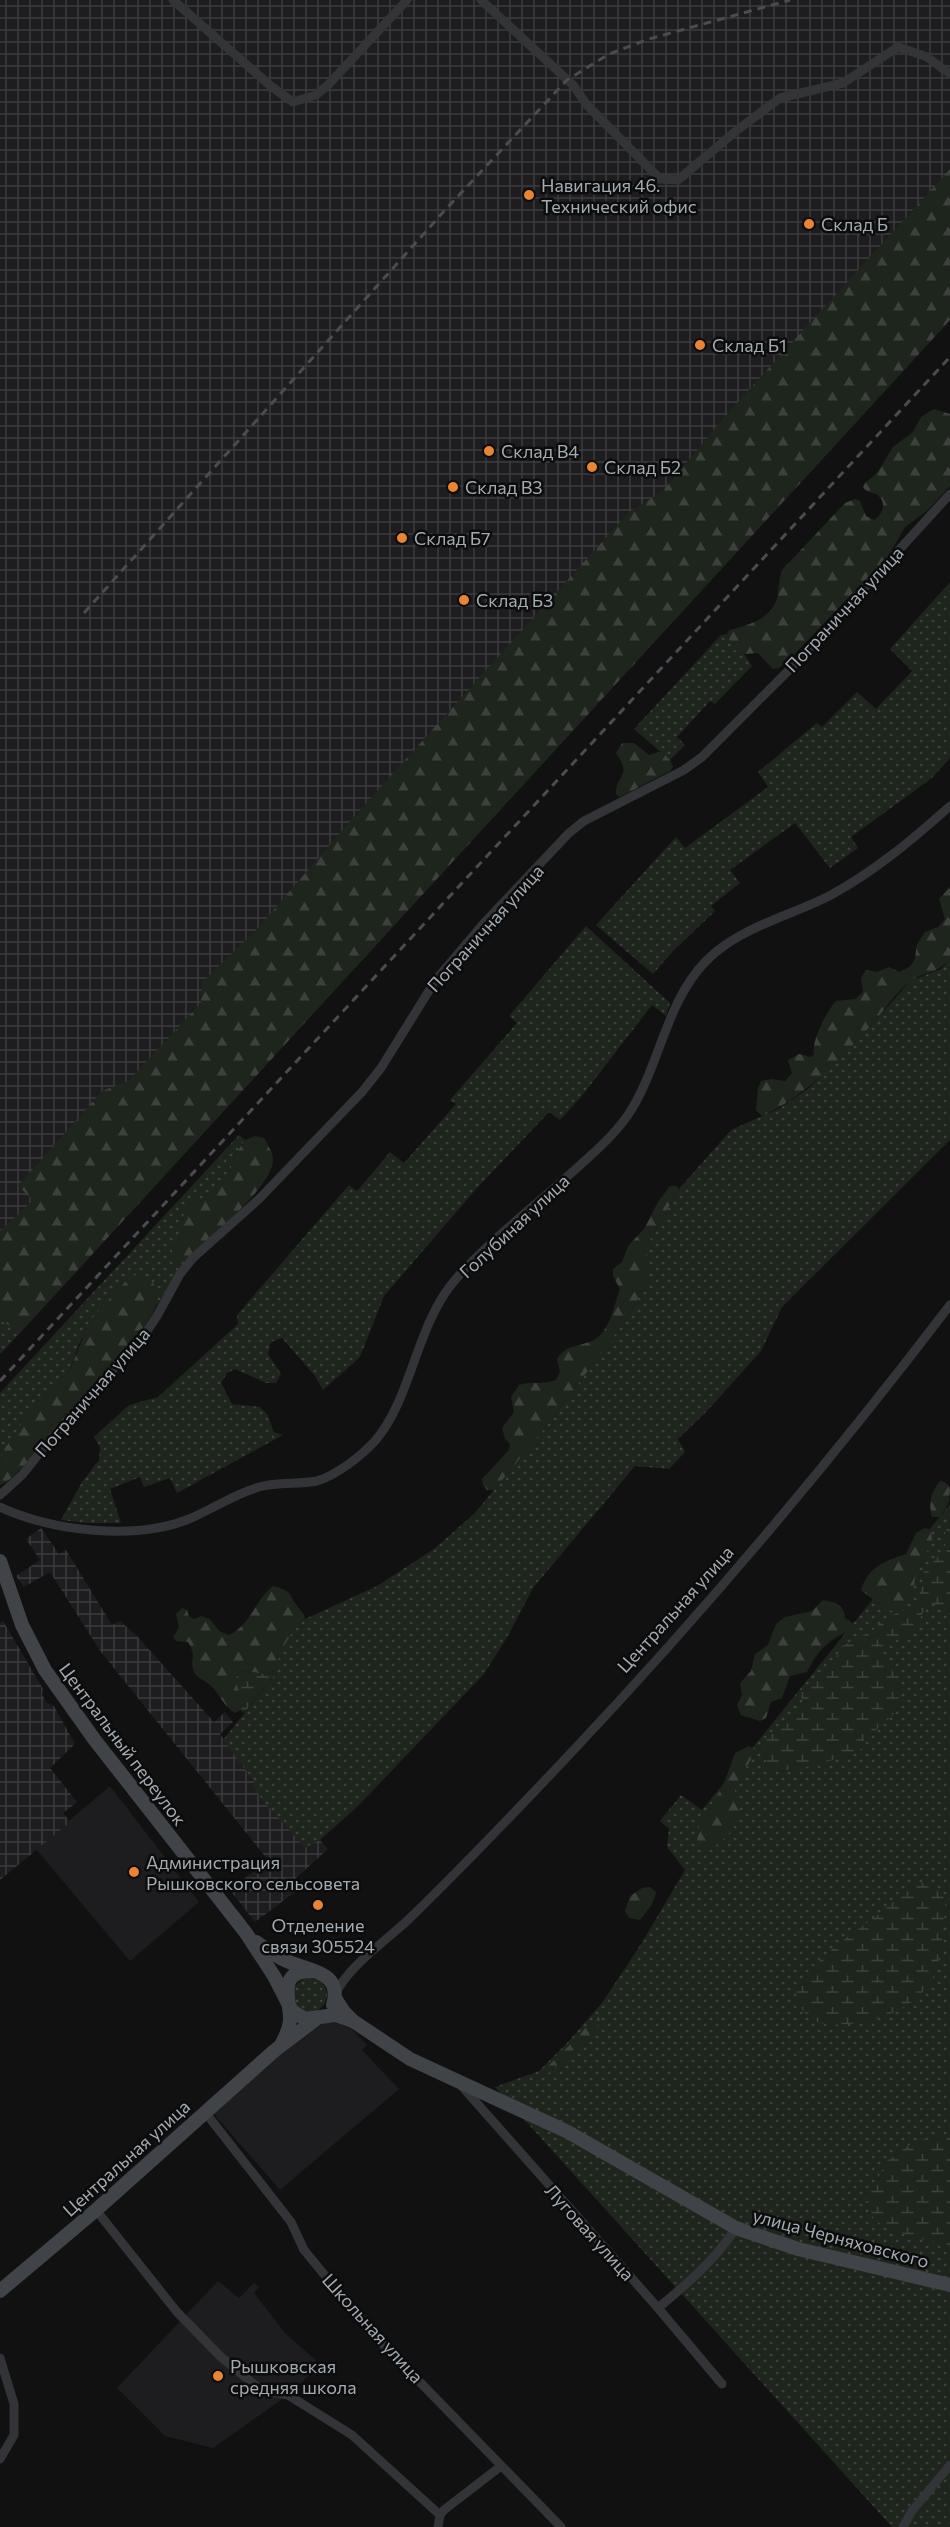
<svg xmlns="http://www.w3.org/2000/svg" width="950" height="2527" font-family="Commissioner,sans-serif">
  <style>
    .built { fill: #1d1d1f }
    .industrial { fill: url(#industrial-grid) }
    .grass { fill: url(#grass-dots) }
    .forest { fill: url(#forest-firs) }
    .wetland { fill: url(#wetland-marsh) }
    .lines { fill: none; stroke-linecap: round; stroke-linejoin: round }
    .minor { stroke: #323437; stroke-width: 9 }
    .secondary { stroke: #404347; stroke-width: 14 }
    .rail { stroke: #494c50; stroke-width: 3; stroke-dasharray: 8 6; stroke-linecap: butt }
    .poi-dot { fill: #e98432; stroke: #0c0c0d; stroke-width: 2 }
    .labels { text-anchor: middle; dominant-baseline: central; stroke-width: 5; stroke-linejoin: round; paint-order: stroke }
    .poi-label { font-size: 18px; fill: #a3abb2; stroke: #0c0c0d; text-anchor: start }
    .street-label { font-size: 18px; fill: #a3abb2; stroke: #0c0c0d }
  </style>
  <defs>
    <pattern id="industrial-grid" width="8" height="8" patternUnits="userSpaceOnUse" patternTransform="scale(1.5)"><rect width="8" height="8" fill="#1d1d1f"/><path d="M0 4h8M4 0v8" fill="none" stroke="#3b3b3d"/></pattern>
    <pattern id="grass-dots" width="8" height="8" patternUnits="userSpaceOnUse" patternTransform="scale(1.5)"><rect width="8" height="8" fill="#1e251d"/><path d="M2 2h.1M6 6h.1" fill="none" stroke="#3c423b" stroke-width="1.8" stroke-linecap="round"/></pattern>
    <pattern id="forest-firs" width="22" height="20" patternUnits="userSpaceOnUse" patternTransform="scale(1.5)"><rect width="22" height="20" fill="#1e251d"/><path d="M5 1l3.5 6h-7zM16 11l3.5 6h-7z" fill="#3c423b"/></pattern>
    <pattern id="wetland-marsh" width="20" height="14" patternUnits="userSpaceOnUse" patternTransform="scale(1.5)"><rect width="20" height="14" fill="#1e251d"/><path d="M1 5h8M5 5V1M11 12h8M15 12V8" fill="none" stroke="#3c423b"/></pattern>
  </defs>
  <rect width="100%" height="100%" fill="#111112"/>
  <g class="built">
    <polygon points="110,1786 199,1902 130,1961 36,1849"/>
    <polygon points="329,2022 349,2026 367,2045 362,2050 399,2089 280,2190 213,2113 299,2036 315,2026"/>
    <polygon points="218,2281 239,2298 254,2283 259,2287 254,2293 285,2333 320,2364 291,2393 213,2448 165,2436 117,2388"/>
  </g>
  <g class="industrial">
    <polygon points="0,0 950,0 950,320 0,1354"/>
    <polygon points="41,1528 59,1554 66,1550 112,1625 120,1621 137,1636 214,1722 225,1712 233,1722 220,1734 304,1847 320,1840 328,1849 296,1878 303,1886 255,1922 230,1890 268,1860 101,1652 50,1572 24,1587 16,1576 40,1560 26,1539"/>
    <polygon points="3,1621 43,1689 42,1695 47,1703 54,1706 75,1744 50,1768 77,1802 63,1813 70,1822 0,1880 0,1623"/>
  </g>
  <g class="grass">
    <polygon points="950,582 950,758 932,778 851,837 858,848 830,868 795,823 730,870 740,883 711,906 715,911 673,951 653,974 596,925 676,837 685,848 768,787 758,772 817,723 822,727 857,692 876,709 912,671 890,649"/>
    <polygon points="727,634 734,649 744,654 752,666 715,704 710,701 677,737 685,745 670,760 634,729 721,635"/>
    <polygon points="586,926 670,1003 666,1016 652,1005 581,1097 560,1120 549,1112 476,1189 384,1296 360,1357 323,1390 315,1376 282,1338 271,1342 268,1354 281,1374 276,1383 266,1383 235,1369 227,1373 221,1383 232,1404 260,1407 267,1414 274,1432 283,1435 177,1493 170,1478 144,1487 140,1477 110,1489 121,1523 86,1523 61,1520 82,1482 99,1460 100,1447 94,1437 129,1405 158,1397 238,1324 237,1315 349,1185 357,1191 390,1152 404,1163 456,1104 450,1100 517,1023 509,1016"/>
    <polygon points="950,959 950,1140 782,1307 761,1351 707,1411 678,1439 685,1452 669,1469 635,1466 533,1588 509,1634 484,1674 359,1805 320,1840 305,1848 263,1801 253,1786 254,1781 223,1740 273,1677 279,1653 292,1631 305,1619 377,1586 434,1549 475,1513 549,1423 627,1318 647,1283 647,1245 679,1189 731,1130 780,1108 809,1088 869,1028 910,981 941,969"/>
    <polygon points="239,1135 245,1140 234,1156 230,1171 225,1181 210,1197 192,1203 185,1211 181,1233 172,1251 187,1259 153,1311 157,1299 81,1339 68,1375 4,1450 0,1464 0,1393"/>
    <polygon points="0,1320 21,1332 0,1354"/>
    <polygon points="950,1504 950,2527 892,2527 495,2087 539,2071 566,2044 602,2003 641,1944 685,1870 667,1847 669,1829 660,1821 681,1795 702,1810"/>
    <circle cx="310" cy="1995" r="17"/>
  </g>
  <g class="forest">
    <polygon points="950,169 950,320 21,1332 0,1320 0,1231 33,1200 18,1186 102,1091 128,1081 201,1003 202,982 257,929 359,811 629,512 663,491 727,414"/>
    <path d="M934,409l16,5v72l-23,25 -22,16 -17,29 -100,105 -9,7 -6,1 -15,-16 -14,1 -10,-4 -7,-16 2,-4c19,-4 46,-13 49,-36 1,-9 1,-15 4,-24l63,-67 10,-4 5,2 6,15 8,4c9,-6 14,-18 2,-26 -6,-3 -8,0 -13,-7l2,-4 12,-10 16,-26 20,-15 8,-15z"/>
    <path d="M622,743h12l15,12 12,-4 9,9 3,7 -3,4 -50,26 -4,-3c0,-21 17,-16 0,-41z"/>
    <path d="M950,887v72c-13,15 -25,12 -39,22 -13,8 -27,30 -37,41 -32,36 -68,74 -112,94l-6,-6 2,-22 3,-7 10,-2 14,2 7,-8 -4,-13 11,-6 12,3 3,-3c-3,-13 13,-43 22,-53l19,-2 8,-7 -2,-14 5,-8 11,2 12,-5 10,5c13,-5 16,-9 17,-22 0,-6 6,-13 9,-18l13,-5 7,-8 -6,-20z"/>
    <path d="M255,1136l9,2c4,7 9,14 9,22 0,27 -66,79 -86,99l-10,2 -5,-10 9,-18 3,-22 8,-8 18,-6 15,-16 5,-10 4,-15 11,-16z"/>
    <path d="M670,1186h7l2,3 -32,56v38l-20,35 -78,105 -55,67h-7l-4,-5 -1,-6 27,-29 1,-6 -5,-5 -3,-11 12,-16 -3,-15 8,-12c13,-4 25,0 37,-5l4,-8 -3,-13c9,-15 23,-12 37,-19 16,-9 20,-35 26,-51l-7,-13v-7l9,-7 6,-16 16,-17 14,-27z"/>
    <path d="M137,1274c6,0 12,3 15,8 4,5 6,12 5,18 -3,27 -71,93 -92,115 -15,16 -46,64 -65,70v-21l4,-14 29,-44 35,-31 22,-55 34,-37z"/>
    <path d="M940,1481l5,1 5,5 -1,15 -9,15h-8c-4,-14 -1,-25 8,-36z"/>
    <path d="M925,1528l6,2 1,11 -17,37 -2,17 -7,11 -7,4 -12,1 -26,-21c7,-23 24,-29 45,-36l10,-21z"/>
    <path d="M273,1586c21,6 14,7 25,21 4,5 6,6 7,12 -15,14 -24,29 -29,49l-8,6 -27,-3 -1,39 -5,3c-12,-7 -15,-19 -25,-28 -6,-6 -14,-6 -17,-16 -3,-12 4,-12 -5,-27l-12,-1 -3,-4 6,-9 -3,-14 6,-6 5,2 2,6 5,3 7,-3 9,3 9,12 10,4c22,-10 26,-35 44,-49z"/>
    <path d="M823,1600c14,3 20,3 22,18l9,6v6c-24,7 -36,20 -47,42l-17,4 -8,22 -11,4 -5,16 -6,3 -19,-6 -4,-10 5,-10 -2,-12 11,-12 4,-17 13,-9 8,-21 9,-7 27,-6z"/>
    <path d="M749,1746l5,3c0,12 -17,27 -19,42 -2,7 5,15 4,23 -2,16 -17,26 -28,36l-9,-1 -5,-8 2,-17 24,-38 12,-33z"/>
    <path d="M650,1887l6,5c-1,10 -9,19 -16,28l-11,-2 -4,-7 5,-15 12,-8z"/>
    <polygon points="595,2017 599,2017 600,2022 585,2043 545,2076 540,2074 575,2040"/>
  </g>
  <g class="wetland">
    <path d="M950,1519v95l-18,-11 -7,5 -11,24 -31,14 -5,7c6,9 17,19 20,28 9,31 -13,41 -34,58v9c-31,12 -59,24 -93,22l-8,-14 1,-16 31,-23 8,-13 -3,-13 31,-25 12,-20 30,-16 11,-11 35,-16 5,-32 21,-21v-26z"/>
    <polygon points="276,1668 273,1677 244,1713 240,1710 240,1694 235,1679 241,1671 268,1674"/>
    <path d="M913,1882c20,0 36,10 32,32 -3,19 -3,42 -10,59 -15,38 -71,55 -108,51 -17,-1 -32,-17 -30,-34 1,-10 12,-19 18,-25 21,-21 38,-32 61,-49 13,-9 25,-22 37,-34z"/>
    <polygon points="950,2135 950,2246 909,2236 875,2221 865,2201 887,2161 915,2141"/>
  </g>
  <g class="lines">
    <g class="minor">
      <polyline points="173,0 272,87 293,102 316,95 328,85 407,0"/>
      <polyline points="481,0 573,85 587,105 660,179 678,180 736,131 780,98 843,83 898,47 927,57 950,74"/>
      <polyline points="0,1495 22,1475 59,1429 145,1334 157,1316 180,1274 193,1258 259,1199 362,1092 381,1068 435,981 485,922 569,833 584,821 684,770 702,757 795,664 950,494"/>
      <path d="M0,1507c52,24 135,34 189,12 24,-10 45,-25 70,-32 19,-6 39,-2 58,-6 20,-6 44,-25 58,-40 37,-43 41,-116 80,-161 34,-39 76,-71 114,-105 20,-18 43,-37 59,-60 32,-48 37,-112 78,-154 33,-34 85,-45 125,-66 44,-24 82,-56 119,-89"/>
      <path d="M335,1995c12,-28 52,-55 74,-76 55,-53 107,-108 159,-163 136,-144 263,-295 382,-451"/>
      <polyline points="459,2083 658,2308 722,2384"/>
      <polyline points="205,2112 291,2222 304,2250 376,2337 561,2527"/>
      <polyline points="96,2210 177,2312 221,2357 261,2390 288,2395 352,2435 440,2515"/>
      <path d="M658,2308c29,-24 57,-48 78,-80"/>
      <polyline points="0,2358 14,2404 14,2435 0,2459"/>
      <polyline points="438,2527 440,2515 444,2510 501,2466"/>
      <polyline points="903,2527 912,2511 950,2465"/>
    </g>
    <g class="secondary">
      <polyline points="0,1561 22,1625 45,1670 94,1739 246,1933 274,1976 292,2011 305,2019 335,2015 351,2020"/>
      <path d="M256,1942c11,8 21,15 33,20 21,9 54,10 44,43"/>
      <polyline points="335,1998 344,2012 353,2021 410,2059 568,2132 736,2228 798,2249 950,2285"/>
      <path d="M282,2043c4,-7 7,-14 8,-22 1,-20 -15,-51 23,-50"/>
      <polyline points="0,2291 96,2210 274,2051 316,2019"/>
    </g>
    <g class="rail">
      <polyline points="84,613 446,209 567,80 609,54 649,39 790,0"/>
      <polyline points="0,1381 950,357"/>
    </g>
  </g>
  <g class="poi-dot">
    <circle cx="529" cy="195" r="6"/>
    <circle cx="809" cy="224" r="6"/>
    <circle cx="700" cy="345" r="6"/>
    <circle cx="489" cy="451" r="6"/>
    <circle cx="592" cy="467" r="6"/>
    <circle cx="453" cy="487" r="6"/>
    <circle cx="402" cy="538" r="6"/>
    <circle cx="464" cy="600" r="6"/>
    <circle cx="134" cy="1872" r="6"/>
    <circle cx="318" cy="1905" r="6"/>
    <circle cx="218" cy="2376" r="6"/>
  </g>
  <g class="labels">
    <g class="poi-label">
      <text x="541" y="185">Навигация 46.<tspan x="541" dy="21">Технический офис</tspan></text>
      <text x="821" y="224">Склад Б</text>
      <text x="712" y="345">Склад Б1</text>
      <text x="501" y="451">Склад В4</text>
      <text x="604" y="467">Склад Б2</text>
      <text x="465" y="487">Склад В3</text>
      <text x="414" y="538">Склад Б7</text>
      <text x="476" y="600">Склад Б3</text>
      <text x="146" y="1862">Администрация<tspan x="146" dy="21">Рышковского сельсовета</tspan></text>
      <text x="318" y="1925" text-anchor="middle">Отделение<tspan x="318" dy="21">связи 305524</tspan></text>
      <text x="230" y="2366">Рышковская<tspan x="230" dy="21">средняя школа</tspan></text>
    </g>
    <g class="street-label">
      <text transform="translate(844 609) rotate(-47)">Пограничная улица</text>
      <text transform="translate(485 928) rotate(-48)">Пограничная улица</text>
      <text transform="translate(514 1226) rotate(-43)">Голубиная улица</text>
      <text transform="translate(92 1392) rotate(-49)">Пограничная улица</text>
      <text transform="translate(675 1609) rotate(-48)">Центральная улица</text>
      <text transform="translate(123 1744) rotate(53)">Центральный переулок</text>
      <text transform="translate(126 2158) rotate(-42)">Центральная улица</text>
      <text transform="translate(590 2232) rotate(48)">Луговая улица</text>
      <text transform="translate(841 2238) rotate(15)">улица Черняховского</text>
      <text transform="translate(373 2328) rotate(48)">Школьная улица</text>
    </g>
  </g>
</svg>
